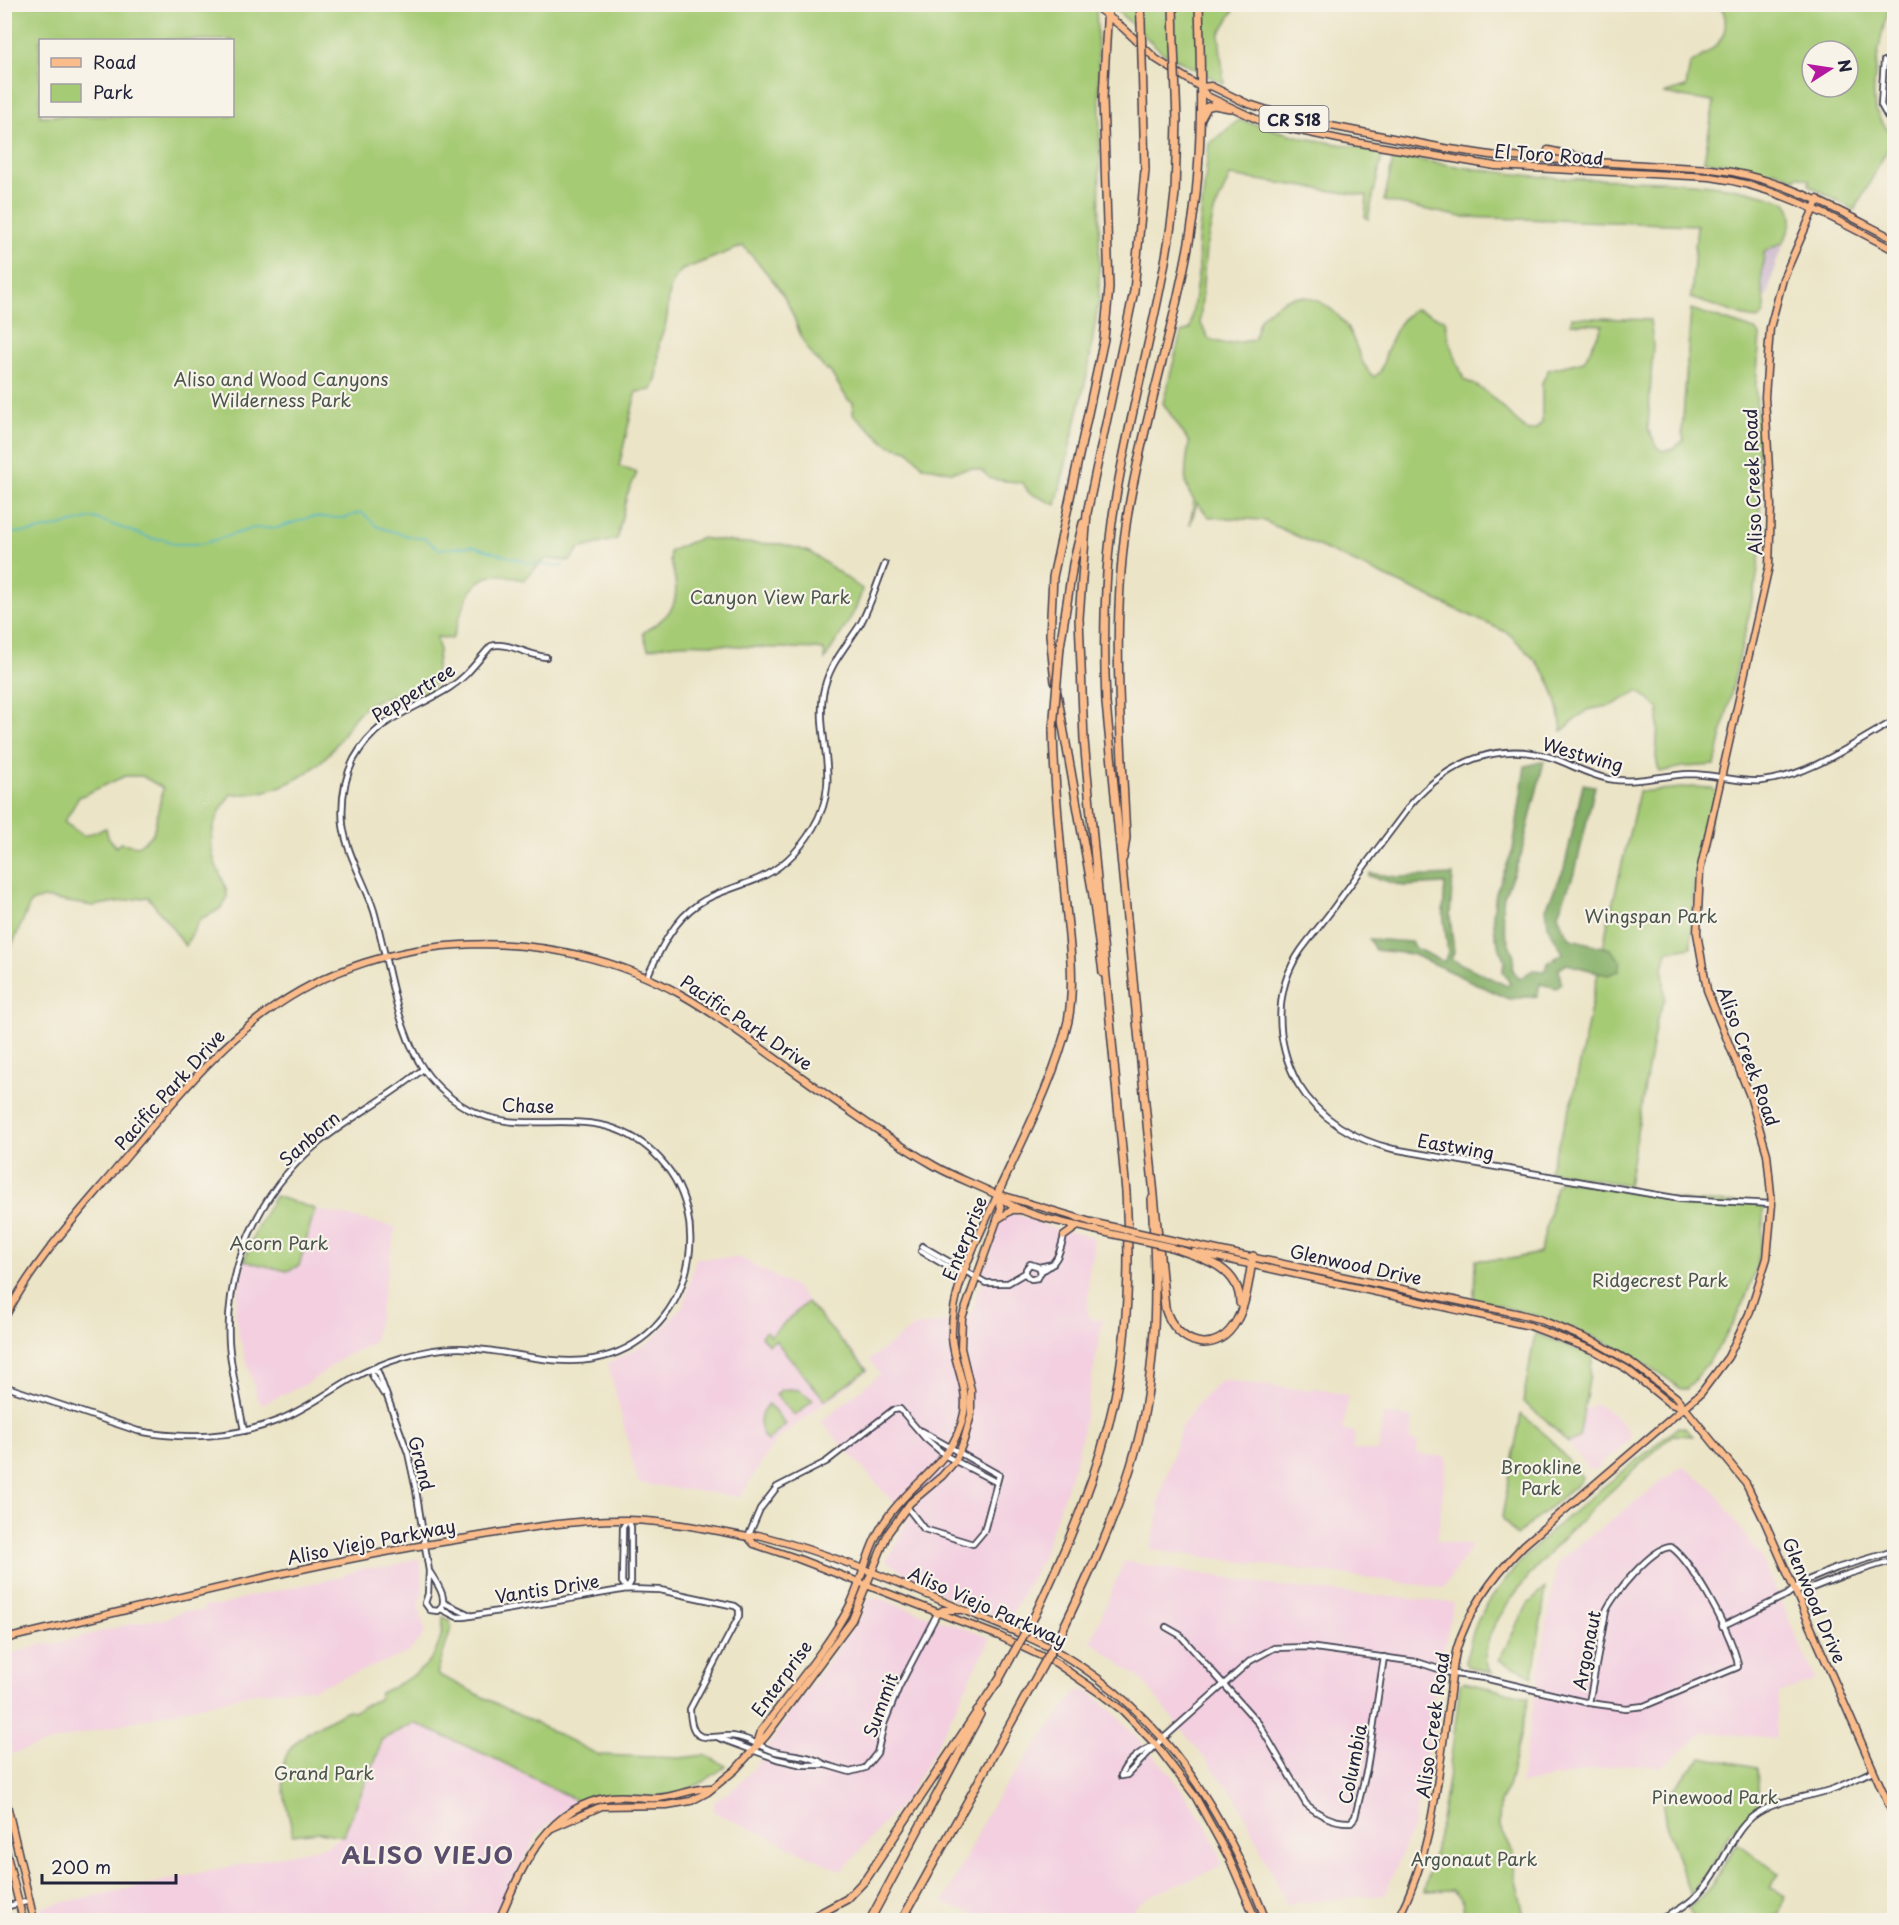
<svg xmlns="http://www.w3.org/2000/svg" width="1899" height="1925" font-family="'Playpen Sans',sans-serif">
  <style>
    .built { fill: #f3cfe0 }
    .industrial { fill: #cfbdcf }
    .green { fill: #a6cb75; stroke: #647658; stroke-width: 1.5; fill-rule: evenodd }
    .forest { fill: #84af66; stroke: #536850; stroke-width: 1.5 }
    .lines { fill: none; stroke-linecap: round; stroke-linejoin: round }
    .stream { stroke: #4cb5ca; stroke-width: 1.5 }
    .minor-casing { stroke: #403f50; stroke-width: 8 }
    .major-casing { stroke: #403f50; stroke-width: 9 }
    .highway-casing { stroke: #403f50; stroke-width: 10 }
    .minor { stroke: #fff; stroke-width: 4.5 }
    .major { stroke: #fabc8b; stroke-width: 6 }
    .highway { stroke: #fabc8b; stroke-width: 7 }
    .major-bridge-casing { stroke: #403f50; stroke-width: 9; stroke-linecap: butt }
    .highway-bridge-casing { stroke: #403f50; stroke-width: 10; stroke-linecap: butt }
    .major-bridge { stroke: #fabc8b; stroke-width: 6 }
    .highway-bridge { stroke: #fabc8b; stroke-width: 7 }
    .labels { text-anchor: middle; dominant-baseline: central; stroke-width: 4.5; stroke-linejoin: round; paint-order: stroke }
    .shield { fill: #f7f3e8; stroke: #62616f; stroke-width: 1.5 }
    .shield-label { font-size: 16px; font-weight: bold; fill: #22223b }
    .street-label { font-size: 18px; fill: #22223b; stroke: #f7f3e8 }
    .park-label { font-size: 18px; fill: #4a554c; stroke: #f7f3e8 }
    .district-label { font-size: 24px; font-weight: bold; letter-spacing: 1.5px; fill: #5b4d6e; stroke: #f7f3e8 }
  </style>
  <rect width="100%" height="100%" fill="#f7f3e8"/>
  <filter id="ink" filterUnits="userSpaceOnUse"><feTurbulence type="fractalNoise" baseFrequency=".0167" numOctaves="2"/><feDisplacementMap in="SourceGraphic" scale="12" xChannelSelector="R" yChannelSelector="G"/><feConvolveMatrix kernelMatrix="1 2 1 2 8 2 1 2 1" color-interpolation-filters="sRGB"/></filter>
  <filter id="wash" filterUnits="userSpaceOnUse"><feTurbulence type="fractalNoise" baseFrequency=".008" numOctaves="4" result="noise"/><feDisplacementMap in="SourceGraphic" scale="24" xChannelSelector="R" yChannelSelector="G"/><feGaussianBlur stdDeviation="1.35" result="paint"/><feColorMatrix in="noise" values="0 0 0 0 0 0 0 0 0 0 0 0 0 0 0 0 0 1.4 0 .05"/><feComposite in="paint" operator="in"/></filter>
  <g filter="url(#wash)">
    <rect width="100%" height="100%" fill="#ebe4c6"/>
    <g class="built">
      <polygon points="315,1209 396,1227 374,1342 342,1358 308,1383 263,1404 258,1400 238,1332 235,1310 244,1261 287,1271 299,1266"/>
      <polygon points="1016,1214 1056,1229 1093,1237 1094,1252 1089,1270 1088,1316 1093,1320 1103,1319 1078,1454 1042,1558 1009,1620 962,1604 921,1584 886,1561 908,1519 821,1422 880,1374 869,1360 914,1327 967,1319 974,1306 977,1289 981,1287 983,1269 989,1261 1000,1221 1006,1216"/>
      <polygon points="696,1258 741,1258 796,1288 869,1370 776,1440 740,1497 638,1483 608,1363 652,1341 684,1304"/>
      <polygon points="1221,1380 1314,1391 1315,1387 1348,1396 1343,1430 1355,1432 1353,1449 1378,1452 1383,1414 1413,1418 1410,1440 1418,1442 1416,1454 1447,1457 1437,1541 1472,1545 1443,1588 1150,1550 1159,1511 1158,1503 1181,1427 1199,1402"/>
      <polygon points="1597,1404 1615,1416 1630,1433 1629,1441 1596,1469 1590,1470 1568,1443 1579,1438 1584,1410"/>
      <polygon points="1682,1466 1712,1488 1761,1557 1816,1680 1779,1693 1775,1738 1705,1732 1661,1767 1625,1764 1520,1784 1557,1562"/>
      <polygon points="417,1558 420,1561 423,1578 423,1596 418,1603 425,1633 408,1653 313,1689 259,1692 76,1735 11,1754 11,1747 8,1747 4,1734 5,1656 44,1644 57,1643 130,1624 167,1618 184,1611 202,1611 205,1606 220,1606 243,1598 336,1578 364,1568 390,1567"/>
      <polygon points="1124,1561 1277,1586 1454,1603 1436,1684 1424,1774 1414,1823 1385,1895 1286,1904 1237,1799 1143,1681 1091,1641"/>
      <polygon points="875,1597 991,1638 933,1753 907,1797 842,1871 714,1812 714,1802 738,1785 761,1760 777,1732 857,1622 869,1599"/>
      <polygon points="1077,1691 1088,1691 1112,1711 1172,1776 1208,1828 1218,1850 1221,1866 1150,1896 1119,1920 990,1920 943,1903 991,1806"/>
      <polygon points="414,1723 568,1795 575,1804 538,1833 505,1894 496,1920 42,1920 40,1912 42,1907 326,1846 343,1836 378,1754 381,1740"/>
    </g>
    <polygon class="industrial" points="1784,242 1777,260 1766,299 1762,287 1764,252"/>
    <g class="green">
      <path d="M5,5h1091l4,104 -1,190 -11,71 -32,135 -27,-12 -6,-10 -32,-4 -9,-8 -10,-3 -21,4 -28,-6 -15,-16 -20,-5 -35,-31v-12l-5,-2 -19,-30c-7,-1 -5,-3 -10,-8 -22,-19 -21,-46 -38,-70 -11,-17 -24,-30 -38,-46l-61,24c-18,16 -11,36 -17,57 -1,6 -6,11 -6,17 -1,18 1,30 -7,46l-16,2 -17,74 18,7 -10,22 -10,44 -38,10 -9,12 -25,-2 -21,21c-8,-1 -16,-5 -24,-5 -34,-1 -38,42 -48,64l-15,-2 2,13 -7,43c-22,0 -43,-1 -62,11 -19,12 -25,30 -38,46 -24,29 -64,47 -101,44 -11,15 -22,36 -19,56 3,29 38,52 -11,68l-16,28c-12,-18 -24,-32 -37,-49l-55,9 -50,-8 -12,4 -26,59zM40,40h192v76h-192zM125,776h17l21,12 -10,46 -15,12 -18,-3 -4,4 -8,-10 -2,-9 -22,8 -20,-14 15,-25z"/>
      <polygon points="1111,5 1237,5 1219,35 1224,84 1162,52"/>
      <path d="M1713,5h178c-9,18 -19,76 -17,96 2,15 10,25 20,36l-39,73 -46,-25 1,-5 -12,-4 -2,3 -22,-9 -3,5 -33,-10 -34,-4 10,-59 -51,-8 23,-7 4,-23c21,-13 43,-25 33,-54zM1812,51h36v36h-36z"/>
      <path d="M1239,120l65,18 74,13 4,6 -14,62 -3,-2 2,-21 -137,-20 -16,36 -8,35 -6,75 9,17 17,5 28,-4c2,-7 3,-16 7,-22 3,-5 10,-9 14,-12 26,-21 57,-3 73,23 10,16 11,35 26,48l6,-5c8,-22 13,-52 36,-63l29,11 4,20 15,40c30,11 39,32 64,51l7,-1 7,-7v-40l6,-13 36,-9 19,-36 -32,-2 1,-6 78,3 3,24 -5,85 9,18 5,4 11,-2 11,-9 -2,-8 9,-123 64,21 5,5 -4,50 5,160 -5,38 -41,182 -32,2 -24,5 -3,-15 3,-49 -21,-17 -25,14 -26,5 -25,21c-6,-50 -18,-64 -54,-98l-246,-113 -53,-3 -12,-14 -7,22 4,-25c-14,-16 -7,-37 -5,-58l-26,-39 18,-70 9,-4 9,-61 -1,-28 11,-96z"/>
      <path d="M1398,157c54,8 108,18 163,21 78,4 147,-2 223,23 14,12 6,26 0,41l-20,10c0,11 -4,25 -2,35 1,12 8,23 -3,32l-9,-1 -59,-20 6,-73 -235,-8 -78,-16 9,-41z"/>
      <path d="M700,538l42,5 40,1 18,5 10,3 52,37c-5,26 -25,48 -37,71l-1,-10c-23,-3 -46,-1 -70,-3 -36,-2 -69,-8 -106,2l-5,-16c25,-17 38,-25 31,-59 -2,-9 -6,-13 -4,-23z"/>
      <polygon points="1692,787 1712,788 1717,793 1694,884 1691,947 1667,951 1663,969 1665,999 1656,1022 1628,1185 1549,1171 1573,1098 1607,927 1639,792"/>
      <path d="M1561,1180l132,22 65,1 5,4c4,67 -34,133 -76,182h-6c-64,-50 -129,-72 -207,-89l1,-40 35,-1 30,-6 16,-67z"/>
      <polygon points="275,1196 315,1209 299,1266 287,1271 244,1261 256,1229"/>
      <polygon points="807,1302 867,1370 825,1400 775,1340 769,1345 761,1336 766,1331 770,1336"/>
      <polygon points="1535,1333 1593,1356 1579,1438 1568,1443 1546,1420 1523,1402"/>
      <polygon points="789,1389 799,1390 813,1400 795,1416 776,1395 781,1390"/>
      <path d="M768,1404l18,20 -19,17c-10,-10 -9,-27 1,-37z"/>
      <polygon points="1521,1414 1547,1436 1582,1477 1580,1482 1516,1536 1502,1517"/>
      <path d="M1678,1427l7,1 8,8 -20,-1c-34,30 -225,194 -181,238l-25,-7 -2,-4c4,-14 7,-31 14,-44 43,-76 132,-135 199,-191z"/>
      <polygon points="1546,1588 1533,1676 1499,1660 1528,1604"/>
      <path d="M443,1617l7,3 1,8 -14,46 162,81 81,3 25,-3 21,11c-17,12 -32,24 -53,28 -30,7 -62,-1 -92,9l-81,-42 -86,-38 -33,17 -3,14 -35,82 -24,-4 -26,3c-18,-79 -20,-87 55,-125l6,1 24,-12 2,-6c37,-18 63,-30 63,-76z"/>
      <path d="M1463,1682l66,15 -21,91 -8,13 -1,24 14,28 2,23 10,44h-59l-4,-19 -9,-11 -29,1c20,-68 28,-136 36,-207z"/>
      <polygon points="1702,1757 1757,1767 1759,1806 1730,1832 1711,1869 1690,1895 1666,1825 1662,1801"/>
      <polygon points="1739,1844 1779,1874 1770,1888 1785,1896 1780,1914 1772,1915 1767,1920 1695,1920 1689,1909 1712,1885 1735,1846"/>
    </g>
    <polygon class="forest" points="1544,761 1521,855 1504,896 1502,911 1506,935 1514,957 1513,970 1519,979 1533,970 1544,971 1548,963 1563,953 1548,927 1546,908 1564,869 1583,784 1595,786 1576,868 1558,914 1563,928 1571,939 1610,949 1621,961 1619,971 1608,975 1567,964 1559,969 1561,983 1557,988 1540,984 1537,996 1509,999 1412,954 1375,950 1369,939 1411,942 1417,949 1444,962 1448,952 1443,912 1445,884 1403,886 1369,876 1370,873 1398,877 1453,875 1450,916 1454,952 1451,959 1507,986 1510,984 1503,971 1504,960 1495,934 1493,914 1496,893 1513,849 1525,766"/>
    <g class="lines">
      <polyline class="stream" points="4,533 32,532 94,518 153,539 164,539 174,544 202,544 254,528 277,528 311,517 345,518 361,512 378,527 415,538 424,538 439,549 473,546 533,564 563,566"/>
    </g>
  </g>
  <g filter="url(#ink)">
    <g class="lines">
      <defs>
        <g id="minor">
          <polyline points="1884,61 1881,105 1894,128"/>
          <path d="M647,977c13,-27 26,-56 51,-73 14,-10 31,-14 46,-20 30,-9 53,-29 69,-56 30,-49 3,-85 10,-134 5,-29 23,-47 38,-71 10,-19 16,-40 24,-59"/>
          <path d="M1772,1204l-92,-5 -287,-50c-38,-9 -74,-30 -95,-65 -23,-42 -25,-94 3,-134 11,-15 23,-29 34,-44 24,-34 51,-68 76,-102 37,-42 87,-64 142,-46 19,7 36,17 56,21 28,5 53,-4 81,-5 24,0 49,9 72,7 48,-5 92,-38 132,-60"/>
          <polyline points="922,1246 986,1283 1008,1283 1025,1273"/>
          <polyline points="921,1251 955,1271 963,1273"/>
          <polyline points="1039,1267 1041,1272 1038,1278 1031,1279 1026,1275 1026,1269 1030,1264 1039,1267 1053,1264"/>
          <path d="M1041,1271c16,-6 19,-19 23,-35"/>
          <path d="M372,1369l6,3 30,81 8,37 13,81 -1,23 -3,9 5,7 8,1c13,-10 -2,-29 -9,-40"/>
          <polyline points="372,1369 372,1375 383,1393"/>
          <path d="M4,1386l134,45c46,9 97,7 141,-11 25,-10 48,-27 72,-41 31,-17 73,-31 108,-31 45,0 90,19 135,11 96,-17 128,-142 60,-206 -61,-57 -124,-11 -186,-44 -20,-11 -37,-27 -49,-47 -25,-45 -31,-102 -45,-151 -9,-29 -27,-56 -31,-86 -2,-22 1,-46 11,-66 24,-43 57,-47 95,-71 18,-11 28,-27 42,-42 16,-5 38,10 55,11"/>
          <path d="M244,1431c-5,-29 -13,-59 -15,-89 -4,-74 30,-150 87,-197 34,-28 74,-48 107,-76"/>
          <polyline points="907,1507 924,1529 973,1544 984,1531 999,1475 921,1431"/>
          <polyline points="748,1537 760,1509 777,1487 826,1462 893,1410 900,1409 925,1438 946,1456 996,1482"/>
          <polyline points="627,1589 622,1582 623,1527 628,1520"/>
          <polyline points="627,1589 631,1582 631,1527 628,1520"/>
          <polyline points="1794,1591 1807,1590 1842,1576 1894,1560"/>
          <polyline points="444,1603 470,1615"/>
          <path d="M441,1609l16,8h7l163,-28 33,1 75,16 4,3v7l-49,93c1,44 25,22 48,28 12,2 23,10 35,14 18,5 36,3 53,14"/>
          <polyline points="1722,1626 1787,1595 1803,1582 1837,1568 1894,1551"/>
          <path d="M1166,1627l14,8 79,89 47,80c13,11 28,19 45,18l4,-5 12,-49 17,-111"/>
          <polyline points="719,1738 777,1759 803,1765 826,1765 850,1772 865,1768 877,1753 884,1724 899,1687 937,1614"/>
          <path d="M1121,1776l6,-1 29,-30 94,-84 24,-13 34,-1 109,15 37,12 30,4 105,25 17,-92c7,-16 46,-64 65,-64 21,13 66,96 67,120l-94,39 -18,2 -37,-5"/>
          <path d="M1121,1776c3,-13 22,-27 35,-31"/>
          <polyline points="4,1907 30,1901"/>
          <path d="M1657,1920c21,-8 41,-22 54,-41 15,-21 21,-45 41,-62 21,-17 53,-19 78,-27 15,-5 29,-13 43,-19"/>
        </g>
        <g id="major">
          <path d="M1092,4l30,23 34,32 44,28 7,9 60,28 76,16 152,26 215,11c68,9 125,42 184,73"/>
          <path d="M1200,87l11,-1 35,17 49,16 149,29 53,8 214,13c68,7 124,40 183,70"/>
          <polyline points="1548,150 1590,159"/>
          <polyline points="1001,1195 1091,1222"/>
          <polyline points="998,1219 1012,1210 1020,1210"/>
          <polyline points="1064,1236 1078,1226"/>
          <polyline points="1189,1244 1520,1314 1539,1319 1599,1344 1632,1363 1676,1397 1746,1483 1764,1520 1894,1817"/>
          <polyline points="1194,1252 1530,1326 1595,1351 1627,1369 1669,1403 1684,1409"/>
          <path d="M4,1319c32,-62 80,-111 124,-164 43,-50 84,-103 138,-142 119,-88 289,-89 416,-18 36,20 70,47 104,71 48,34 97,70 149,100 19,11 40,18 60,28 6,3 10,8 16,11 24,13 56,18 83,25"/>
          <polyline points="748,1537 754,1544 796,1558 999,1636 1056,1663 1101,1694 1123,1711 1156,1745 1195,1796 1229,1858 1256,1920"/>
          <polyline points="937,1614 943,1610 960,1610"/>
          <path d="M4,1639c152,-35 303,-76 457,-100 55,-9 110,-20 166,-19 42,1 81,9 121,17l10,-2c71,18 138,46 205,75 33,14 68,26 100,45 104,62 159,155 203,265"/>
          <path d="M757,1744l4,-13c27,-37 69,-86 89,-126 13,-27 18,-59 35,-84 25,-39 70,-58 79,-108 5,-26 -11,-50 -12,-76 -2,-48 26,-98 45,-141"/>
          <polyline points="4,1792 34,1920"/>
          <polyline points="552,1828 602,1806 667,1805 691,1801 708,1792 735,1770 766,1736 852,1620 888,1533 910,1503 942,1476 956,1460 964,1440 971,1415 971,1390 961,1348 962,1318 1001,1209 998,1195"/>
          <polyline points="4,1843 23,1920"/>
          <path d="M499,1920c23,-53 47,-114 112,-123 15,-2 31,2 46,1 18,-1 36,-10 54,-10"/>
          <path d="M1397,1920c36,-67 40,-139 51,-213 3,-19 4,-40 9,-59 12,-40 38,-74 67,-103l177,-152 27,-36 21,-43 18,-56 5,-54 -5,-50 -17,-58 -43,-106 -10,-57 3,-62 69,-305 2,-60 -6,-109 5,-69 13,-49 35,-80"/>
        </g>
        <g id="highway">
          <polyline points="1140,4 1141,21"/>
          <polyline points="1173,4 1174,45"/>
          <polyline points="1201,118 1207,107 1214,105 1230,108"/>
          <path d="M1175,193c-11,105 -43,205 -60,309 -11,67 -12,133 -9,201l59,605c11,37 52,50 72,12 10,-18 12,-43 16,-64"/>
          <polyline points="1060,647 1073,564 1083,523"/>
          <polyline points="1055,682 1050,635 1053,577 1104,339 1109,288 1103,98 1108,4"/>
          <polyline points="1057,693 1092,889 1103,973"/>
          <path d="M1123,858l3,-20c-5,-110 -16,-222 3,-332 17,-96 49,-190 64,-288 10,-70 8,-143 6,-214"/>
          <path d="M997,1195c25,-55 58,-116 71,-174 7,-37 2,-76 -2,-114 -5,-59 -12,-118 -13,-178"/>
          <path d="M1171,1247c28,10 69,19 69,56"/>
          <path d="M1035,1615c33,-70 64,-142 80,-218 14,-67 15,-137 11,-205l-42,-452 -5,-122 8,-105 47,-222 11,-121"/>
          <path d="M1062,1631c29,-60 58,-122 75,-186 21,-80 20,-164 15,-246"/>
          <polyline points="997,1683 1010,1659"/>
          <polyline points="808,1920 847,1899 866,1879 999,1679"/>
          <polyline points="870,1920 980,1714"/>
          <polyline points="902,1920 1038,1674"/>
        </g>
      </defs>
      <use href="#minor" class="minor-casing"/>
      <use href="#major" class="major-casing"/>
      <use href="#highway" class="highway-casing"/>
      <use href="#minor" class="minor"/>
      <use href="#major" class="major"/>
      <use href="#highway" class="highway"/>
      <defs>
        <g id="major-bridge">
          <polyline points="1091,1222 1189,1244"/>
          <polyline points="1094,1230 1171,1247"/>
        </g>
        <g id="highway-bridge">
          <polyline points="1141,21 1145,170"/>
          <polyline points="1174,45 1177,120 1175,193"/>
          <polyline points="1053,729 1060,647"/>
          <polyline points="1010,1659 1035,1615"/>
          <polyline points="1038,1674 1062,1631"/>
        </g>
      </defs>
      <use href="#major-bridge" class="major-bridge-casing"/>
      <use href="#highway-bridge" class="highway-bridge-casing"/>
      <use href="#major-bridge" class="major-bridge"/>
      <use href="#highway-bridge" class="highway-bridge"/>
    </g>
  </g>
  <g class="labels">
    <rect class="shield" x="1259.5" y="106" width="69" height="26" rx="4.5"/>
    <g class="shield-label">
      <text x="1294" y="119">CR S18</text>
    </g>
    <g class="street-label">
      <text transform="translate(1549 154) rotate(4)">El Toro Road</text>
      <text transform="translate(1752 482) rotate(-92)">Aliso Creek Road</text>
      <text transform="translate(413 692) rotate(-32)">Peppertree</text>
      <text transform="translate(1583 754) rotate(16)">Westwing</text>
      <text transform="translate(747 1022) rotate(34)">Pacific Park Drive</text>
      <text transform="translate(1749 1056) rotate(70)">Aliso Creek Road</text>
      <text transform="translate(169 1089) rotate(-48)">Pacific Park Drive</text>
      <text transform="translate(528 1105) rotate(2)">Chase</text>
      <text transform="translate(309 1138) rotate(-41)">Sanborn</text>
      <text transform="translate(1456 1146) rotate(10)">Eastwing</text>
      <text transform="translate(964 1238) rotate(-68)">Enterprise</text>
      <text transform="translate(1356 1264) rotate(12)">Glenwood Drive</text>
      <text transform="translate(422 1463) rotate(76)">Grand</text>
      <text transform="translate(371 1541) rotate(-11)">Aliso Viejo Parkway</text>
      <text transform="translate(547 1588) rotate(-9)">Vantis Drive</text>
      <text transform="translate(1815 1600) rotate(67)">Glenwood Drive</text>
      <text transform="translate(988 1606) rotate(24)">Aliso Viejo Parkway</text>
      <text transform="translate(1586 1650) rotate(-79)">Argonaut</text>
      <text transform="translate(781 1678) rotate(-54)">Enterprise</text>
      <text transform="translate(880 1705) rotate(-70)">Summit</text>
      <text transform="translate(1432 1725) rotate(-82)">Aliso Creek Road</text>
      <text transform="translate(1352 1764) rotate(-79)">Columbia</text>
    </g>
    <g class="park-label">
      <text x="281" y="378">Aliso and Wood Canyons<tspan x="281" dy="21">Wilderness Park</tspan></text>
      <text x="770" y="596">Canyon View Park</text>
      <text x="1651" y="915">Wingspan Park</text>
      <text x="279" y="1242">Acorn Park</text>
      <text x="1660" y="1279">Ridgecrest Park</text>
      <text x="1541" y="1466">Brookline<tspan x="1541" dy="21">Park</tspan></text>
      <text x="324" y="1772">Grand Park</text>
      <text x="1715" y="1796">Pinewood Park</text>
      <text x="1474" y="1858">Argonaut Park</text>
    </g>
    <g class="district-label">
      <text x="428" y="1854">ALISO VIEJO</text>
    </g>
  </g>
  <rect width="1899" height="1925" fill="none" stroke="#f7f3e8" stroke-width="24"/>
  <rect x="39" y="39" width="195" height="78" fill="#f7f3e8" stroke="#a29fa3" stroke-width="1.5"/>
  <rect x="51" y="58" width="30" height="9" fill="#fabc8b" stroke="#a29fa3" stroke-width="1.5"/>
  <text x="93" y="69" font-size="18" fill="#22223b">Road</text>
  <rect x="51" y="84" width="30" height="18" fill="#a6cb75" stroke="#a29fa3" stroke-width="1.5"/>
  <text x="93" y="99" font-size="18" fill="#22223b">Park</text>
  <g transform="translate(1830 69) rotate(78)"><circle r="28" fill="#f7f3e8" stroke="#a29fa3" stroke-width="1.5"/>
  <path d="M0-4.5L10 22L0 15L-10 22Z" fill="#b5179e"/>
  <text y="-9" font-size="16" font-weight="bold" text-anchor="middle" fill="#22223b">N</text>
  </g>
  <path d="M42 1874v9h134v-9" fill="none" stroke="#22223b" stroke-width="3"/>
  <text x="51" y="1874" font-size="18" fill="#22223b" stroke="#f7f3e8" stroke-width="4.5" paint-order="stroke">200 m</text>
</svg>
